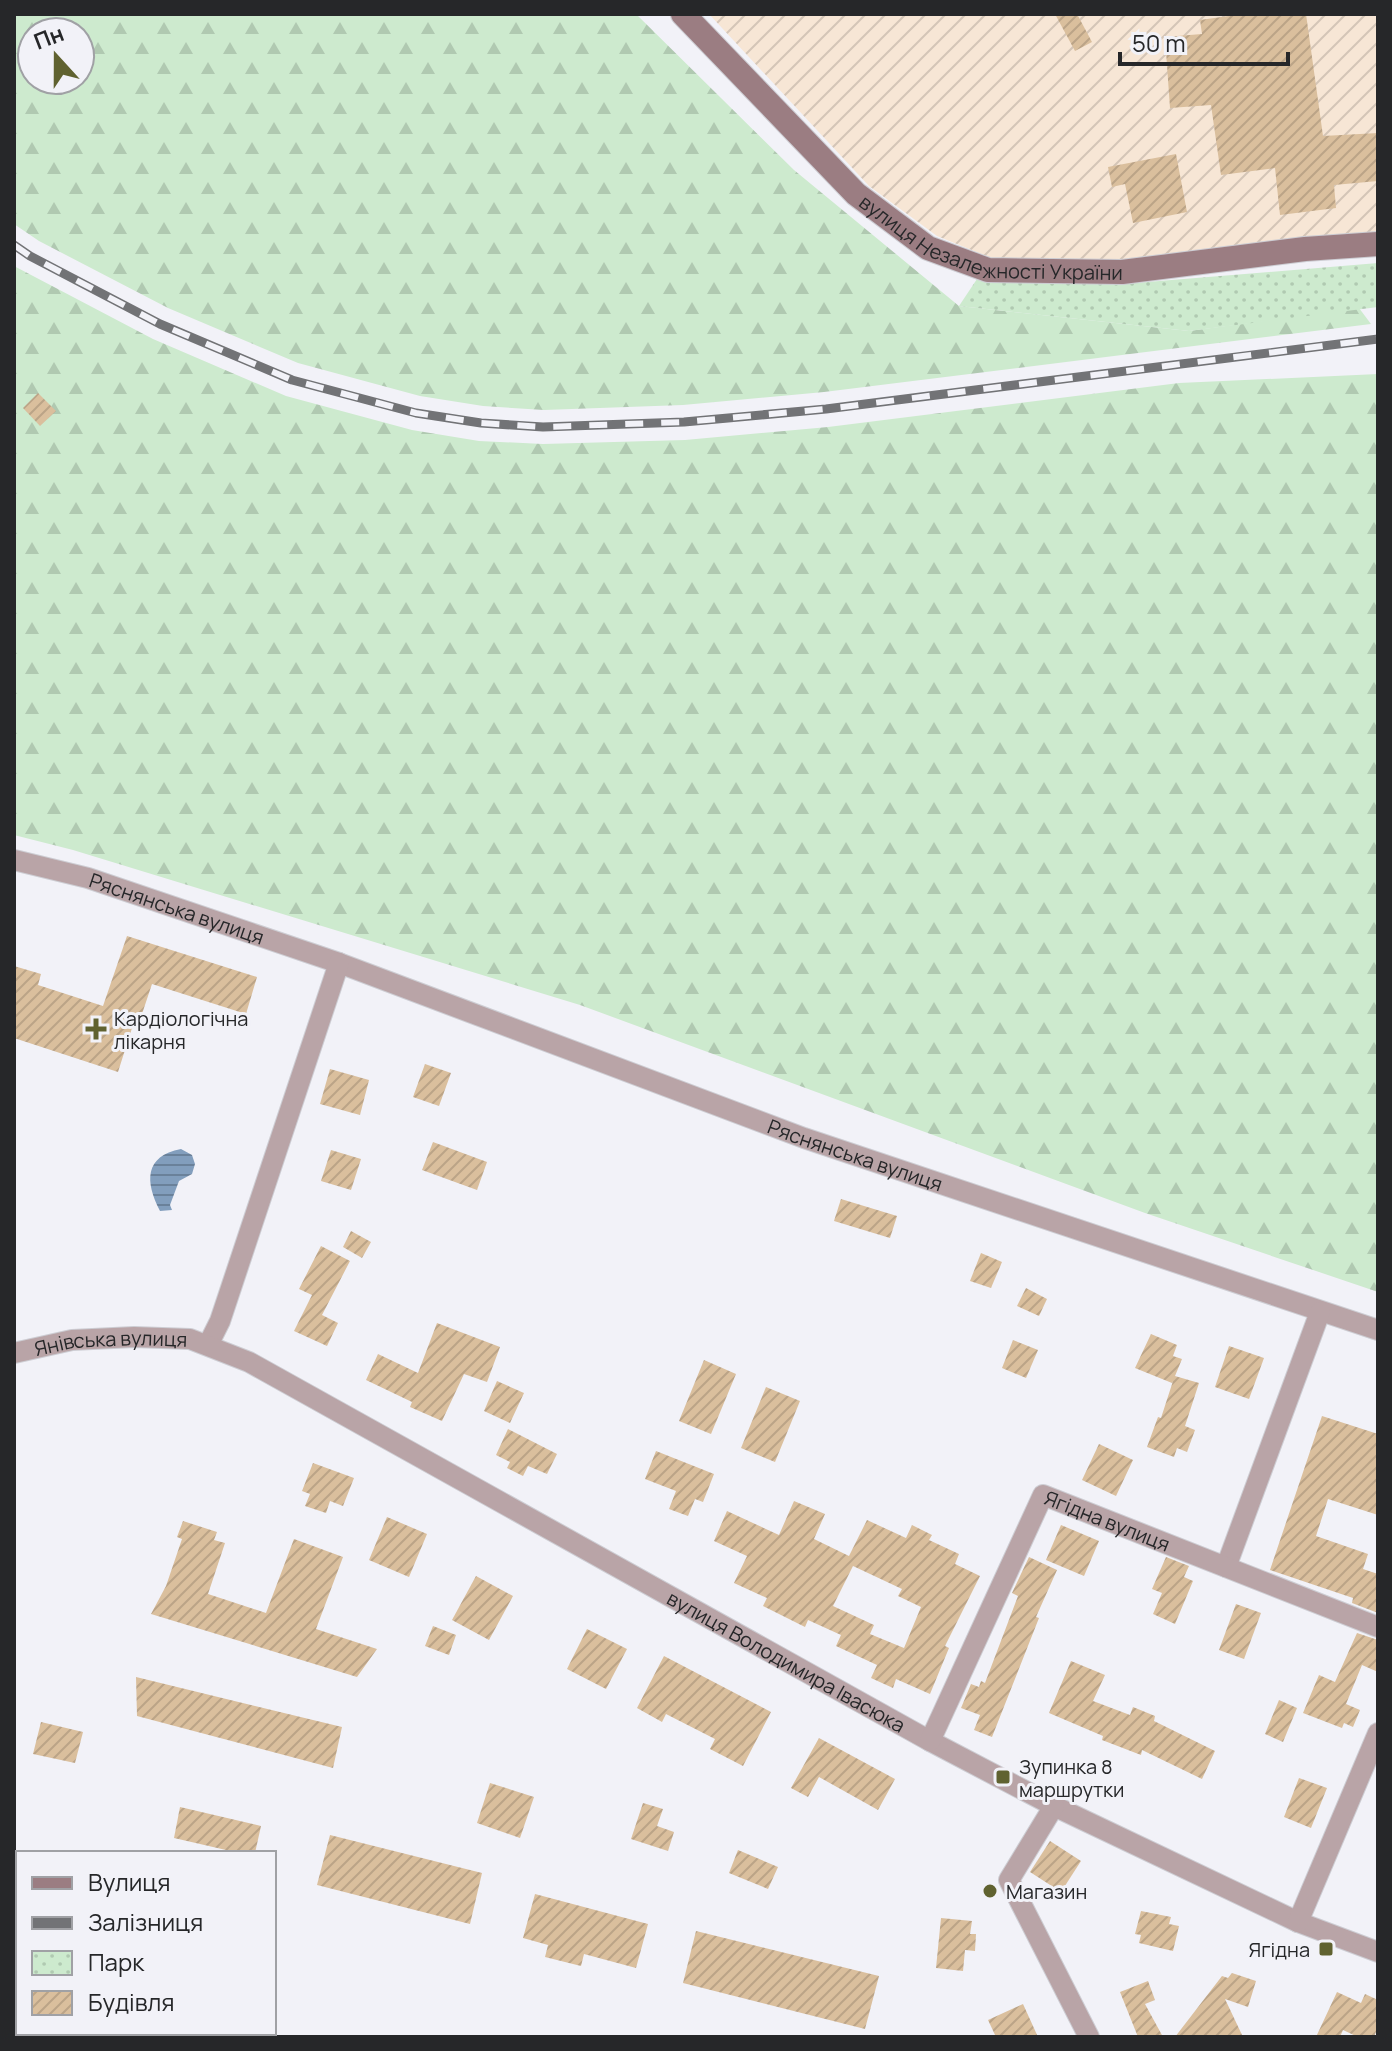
<svg xmlns="http://www.w3.org/2000/svg" width="1392" height="2051" font-family="Manrope,sans-serif">
  <style>
    .industrial { fill: url(#industrial-furrows) }
    .forest { fill: url(#forest-firs); fill-rule: evenodd }
    .park { fill: url(#park-dots) }
    .water { fill: url(#water-rules) }
    .building { fill: url(#building-hatch); fill-rule: evenodd }
    .lines { fill: none; stroke-linecap: round; stroke-linejoin: round }
    .street-casing { stroke: #cdcdd3; stroke-width: 22 }
    .secondary-casing { stroke: #cdcdd3; stroke-width: 26 }
    .street { stroke: #b9a4a7; stroke-width: 20 }
    .secondary { stroke: #9b7d82; stroke-width: 24 }
    .rail-casing { stroke: #727376; stroke-width: 9 }
    .rail { stroke: #f2f2f8; stroke-width: 6; stroke-dasharray: 18; stroke-linecap: butt }
    .poi-dot { fill: #606230; stroke: #f2f2f8; stroke-width: 3 }
    .labels { text-anchor: middle; dominant-baseline: central; stroke-width: 6; stroke-linejoin: round; paint-order: stroke }
    .street-label { font-size: 20px; fill: #262729; stroke: #f2f2f8 }
    .poi-label { font-size: 20px; fill: #262729; stroke: #f2f2f8; text-anchor: start }
  </style>
  <defs>
    <pattern id="industrial-furrows" width="10" height="10" patternUnits="userSpaceOnUse" patternTransform="scale(2)"><rect width="10" height="10" fill="#f7e6d5"/><path d="M-1 1l2-2M0 10L10 0M9 11l2-2" fill="none" stroke="#d4c5b7"/></pattern>
    <pattern id="forest-firs" width="22" height="20" patternUnits="userSpaceOnUse" patternTransform="scale(2)"><rect width="22" height="20" fill="#cdeace"/><path d="M5 1l3.5 6h-7zM16 11l3.5 6h-7z" fill="#b0c9b1"/></pattern>
    <pattern id="park-dots" width="8" height="8" patternUnits="userSpaceOnUse" patternTransform="scale(2)"><rect width="8" height="8" fill="#cdeace"/><path d="M2 2h.1M6 6h.1" fill="none" stroke="#b0c9b1" stroke-width="1.8" stroke-linecap="round"/></pattern>
    <pattern id="water-rules" width="6" height="5" patternUnits="userSpaceOnUse" patternTransform="scale(2)"><rect width="6" height="5" fill="#829ebd"/><path d="M0 2.5h6" fill="none" stroke="#6a819a"/></pattern>
    <pattern id="building-hatch" width="6" height="6" patternUnits="userSpaceOnUse" patternTransform="scale(2)"><rect width="6" height="6" fill="#dabf9d"/><path d="M-1 1l2-2M0 6l6-6M5 7l2-2" fill="none" stroke="#bba487"/></pattern>
  </defs>
  <rect width="100%" height="100%" fill="#f2f2f8"/>
  <polygon class="industrial" points="709,14 1378,14 1378,234 1236,245 1117,260 999,261 937,236 869,186"/>
  <g class="forest">
    <path d="M14,14h622l158,156 165,136 230,25 170,-23 12,16 -547,68 -141,13 -139,5 -61,-4 -63,-10 -122,-33 -130,-55 -129,-67 -25,-17zM32,32h48v48h-48z"/>
    <polygon points="14,266 153,339 286,396 412,430 479,441 543,444 685,440 828,427 1179,383 1378,374 1378,1292 1145,1213 580,1005 73,850 14,835"/>
  </g>
  <polygon class="park" points="1378,263 1378,307 1189,331 959,306 977,279 1123,284"/>
  <path class="water" d="M181,1149l11,6 3,9 -3,10 -13,7 -9,24 2,5 -12,1c-15,-29 -16,-55 21,-62z"/>
  <g class="building">
    <polygon points="1055,14 1077,14 1092,42 1075,51"/>
    <polygon points="1243,14 1306,14 1323,136 1378,133 1378,181 1334,185 1336,208 1280,215 1275,168 1221,175 1211,105 1170,108 1165,37 1202,34 1200,20"/>
    <polygon points="1176,154 1187,212 1133,223 1125,184 1112,187 1108,167"/>
    <polygon points="38,393 56,411 40,426 23,408"/>
    <polygon points="127,936 257,977 246,1014 152,984 137,1029 132,1028 118,1072 14,1038 14,966 41,974 38,985 103,1006"/>
    <polygon points="425,1064 451,1073 439,1106 413,1097"/>
    <polygon points="330,1069 369,1080 360,1115 320,1104"/>
    <polygon points="433,1142 487,1162 477,1190 422,1170"/>
    <polygon points="331,1150 361,1159 351,1190 321,1181"/>
    <polygon points="841,1199 897,1216 890,1238 834,1221"/>
    <polygon points="351,1231 371,1242 362,1258 343,1247"/>
    <polygon points="321,1246 350,1261 322,1315 338,1323 327,1346 294,1331 312,1295 299,1289"/>
    <polygon points="981,1253 1002,1262 991,1288 970,1281"/>
    <polygon points="1026,1288 1047,1299 1039,1316 1017,1306"/>
    <polygon points="437,1323 500,1347 487,1382 464,1374 442,1421 410,1407 412,1402 366,1380 378,1354 418,1373"/>
    <polygon points="1151,1334 1177,1345 1173,1356 1182,1359 1175,1376 1199,1383 1185,1426 1195,1430 1187,1452 1177,1448 1174,1457 1147,1447 1158,1417 1161,1418 1173,1381 1172,1383 1135,1368"/>
    <polygon points="1013,1340 1038,1350 1026,1378 1002,1368"/>
    <polygon points="1229,1346 1264,1358 1249,1399 1215,1387"/>
    <polygon points="704,1360 736,1374 711,1434 679,1421"/>
    <polygon points="497,1381 524,1393 510,1423 484,1411"/>
    <polygon points="766,1387 800,1401 775,1462 741,1448"/>
    <polygon points="1322,1416 1378,1434 1378,1515 1328,1499 1316,1536 1368,1554 1363,1569 1378,1574 1378,1613 1352,1603 1353,1598 1270,1570"/>
    <polygon points="508,1429 557,1454 547,1474 528,1466 523,1476 507,1468 510,1462 496,1455"/>
    <polygon points="1099,1444 1133,1460 1116,1496 1082,1480"/>
    <polygon points="656,1451 714,1474 703,1502 695,1499 688,1516 669,1509 676,1491 645,1479"/>
    <polygon points="313,1463 354,1478 343,1506 330,1501 326,1513 305,1506 310,1494 302,1491"/>
    <path d="M794,1501l31,13 -11,25 35,17 18,-36 39,18 6,-13 20,10 -3,5 30,14 -4,10 25,12 -35,70 4,2 -19,46 -34,-15 -3,9 -22,-10 6,-13 -41,-19 5,-11 -33,-15 -3,7 -42,-21 4,-8 -33,-15 13,-27 -33,-15 13,-30 52,24zM853,1566l49,23 -4,7 23,11 -17,41 -34,-14 4,-9 -41,-19z"/>
    <polygon points="387,1517 427,1534 409,1577 369,1560"/>
    <polygon points="183,1521 217,1532 214,1540 225,1543 208,1594 266,1613 294,1539 343,1557 316,1629 377,1649 357,1677 151,1614 166,1586 182,1539 177,1537"/>
    <polygon points="1061,1525 1099,1541 1084,1576 1046,1560"/>
    <polygon points="1029,1557 1057,1570 1036,1617 1039,1618 992,1737 974,1730 980,1715 961,1708 971,1684 979,1687 981,1681 985,1683 1018,1596 1012,1593"/>
    <polygon points="1166,1557 1189,1566 1184,1577 1193,1581 1175,1624 1153,1614 1162,1593 1152,1589"/>
    <polygon points="476,1576 513,1596 489,1640 452,1620"/>
    <polygon points="1236,1604 1261,1613 1244,1659 1219,1650"/>
    <polygon points="433,1626 456,1635 449,1655 425,1646"/>
    <polygon points="587,1629 627,1649 606,1689 567,1669"/>
    <polygon points="1357,1633 1378,1640 1378,1672 1362,1665 1346,1704 1360,1710 1353,1727 1344,1723 1342,1728 1303,1713 1319,1675 1335,1682"/>
    <polygon points="664,1656 771,1712 743,1766 710,1749 715,1739 666,1714 662,1722 637,1708"/>
    <polygon points="1071,1661 1105,1675 1093,1701 1130,1715 1133,1707 1155,1716 1154,1721 1215,1751 1202,1779 1142,1750 1141,1755 1102,1740 1103,1736 1049,1713"/>
    <polygon points="136,1677 342,1727 333,1768 137,1716"/>
    <polygon points="1279,1700 1297,1708 1283,1742 1265,1734"/>
    <polygon points="41,1722 83,1732 75,1763 33,1754"/>
    <polygon points="819,1738 895,1779 878,1810 819,1777 808,1797 791,1788"/>
    <polygon points="1299,1778 1327,1788 1311,1828 1284,1817"/>
    <polygon points="490,1783 534,1797 520,1838 477,1823"/>
    <polygon points="643,1803 663,1809 657,1826 674,1832 668,1851 631,1839"/>
    <polygon points="180,1807 261,1826 255,1853 239,1853 174,1838"/>
    <polygon points="330,1835 482,1873 470,1924 317,1885"/>
    <polygon points="1050,1841 1081,1861 1061,1892 1030,1872"/>
    <polygon points="738,1850 778,1867 768,1889 729,1873"/>
    <polygon points="535,1894 648,1924 636,1968 584,1954 581,1966 545,1957 548,1945 523,1938"/>
    <polygon points="1141,1911 1171,1917 1169,1924 1179,1926 1173,1951 1139,1943 1141,1935 1135,1934"/>
    <polygon points="941,1918 972,1921 970,1934 976,1934 975,1951 965,1950 963,1971 936,1968"/>
    <polygon points="696,1931 879,1976 865,2029 683,1983"/>
    <polygon points="1232,1973 1256,1981 1248,2007 1225,1999 1243,2037 1175,2037 1222,1976 1228,1978"/>
    <polygon points="1148,1981 1155,2000 1145,2004 1163,2037 1138,2037 1120,1992"/>
    <polygon points="1337,1992 1361,2003 1365,1994 1378,2000 1378,2027 1374,2037 1358,2037 1343,2030 1340,2037 1316,2037"/>
    <polygon points="1023,2004 1038,2037 996,2037 988,2020"/>
  </g>
  <g class="lines">
    <defs>
      <g id="street">
        <path id="s1" d="M14,860l74,18 251,85 465,175 574,192"/>
        <polyline points="208,1345 220,1321 339,963"/>
        <path id="s2" d="M14,1353l58,-13 62,-3 56,2 59,23 681,379 124,65 244,116 80,30"/>
        <polyline points="1226,1567 1320,1312"/>
        <path id="s3" d="M930,1741l113,-246 335,132"/>
        <polyline points="1054,1806 1009,1880 1089,2037"/>
        <polyline points="1298,1922 1378,1733"/>
      </g>
      <g id="secondary">
        <path id="s4" d="M683,14l173,180 72,54 60,22 134,2 183,-23 73,-5"/>
      </g>
    </defs>
    <use href="#street" class="street-casing"/>
    <use href="#secondary" class="secondary-casing"/>
    <use href="#street" class="street"/>
    <use href="#secondary" class="secondary"/>
    <defs>
      <polyline id="rail" points="14,245 30,256 160,324 292,380 416,413 481,423 543,427 684,422 826,409 1378,339"/>
    </defs>
    <use href="#rail" class="rail-casing"/>
    <use href="#rail" class="rail"/>
  </g>
  <g class="poi-dot">
    <path d="M92 1017h8v8h8v8h-8v8h-8v-8h-8v-8h8z"/>
    <rect x="995" y="1769" width="16" height="16" rx="4"/>
    <circle cx="990" cy="1891" r="8"/>
    <rect x="1318" y="1941" width="16" height="16" rx="4"/>
  </g>
  <g class="labels">
    <g class="street-label">
      <text stroke="none"><textPath href="#s4" startOffset="398">вулиця Незалежності України</textPath></text>
      <text stroke="none"><textPath href="#s1" startOffset="170">Ряснянська вулиця</textPath></text>
      <text stroke="none"><textPath href="#s1" startOffset="892">Ряснянська вулиця</textPath></text>
      <text stroke="none"><textPath href="#s2" startOffset="98">Янівська вулиця</textPath></text>
      <text stroke="none"><textPath href="#s3" startOffset="340">Ягідна вулиця</textPath></text>
      <text stroke="none"><textPath href="#s2" startOffset="856">вулиця Володимира Івасюка</textPath></text>
    </g>
    <g class="poi-label">
      <text x="114" y="1018">Кардіологічна<tspan x="114" dy="23">лікарня</tspan></text>
      <text x="1019" y="1766">Зупинка 8<tspan x="1019" dy="23">маршрутки</tspan></text>
      <text x="1006" y="1891">Магазин</text>
      <text x="1310" y="1949" text-anchor="end">Ягідна</text>
    </g>
  </g>
  <rect width="1392" height="2051" fill="none" stroke="#262729" stroke-width="32"/>
  <rect x="16" y="1851" width="260" height="184" fill="#f2f2f8" stroke="#a0a1a5" stroke-width="2"/>
  <rect x="32" y="1877" width="40" height="12" fill="#9b7d82" stroke="#a0a1a5" stroke-width="2"/>
  <text x="88" y="1891" font-size="24" fill="#262729">Вулиця</text>
  <rect x="32" y="1917" width="40" height="12" fill="#727376" stroke="#a0a1a5" stroke-width="2"/>
  <text x="88" y="1931" font-size="24" fill="#262729">Залізниця</text>
  <rect x="32" y="1951" width="40" height="24" fill="url(#park-dots)" stroke="#a0a1a5" stroke-width="2"/>
  <text x="88" y="1971" font-size="24" fill="#262729">Парк</text>
  <rect x="32" y="1991" width="40" height="24" fill="url(#building-hatch)" stroke="#a0a1a5" stroke-width="2"/>
  <text x="88" y="2011" font-size="24" fill="#262729">Будівля</text>
  <g transform="translate(56 56) rotate(339)"><circle r="38" fill="#f2f2f8" stroke="#a0a1a5" stroke-width="2"/>
  <path d="M0-6L14 30L0 20L-14 30Z" fill="#606230"/>
  <text y="-12" font-size="22" font-weight="bold" text-anchor="middle" fill="#262729">Пн</text>
  </g>
  <path d="M1120 52v12h168v-12" fill="none" stroke="#262729" stroke-width="4"/>
  <text x="1132" y="52" font-size="24" fill="#262729" stroke="#f2f2f8" stroke-width="6" paint-order="stroke">50 m</text>
</svg>
